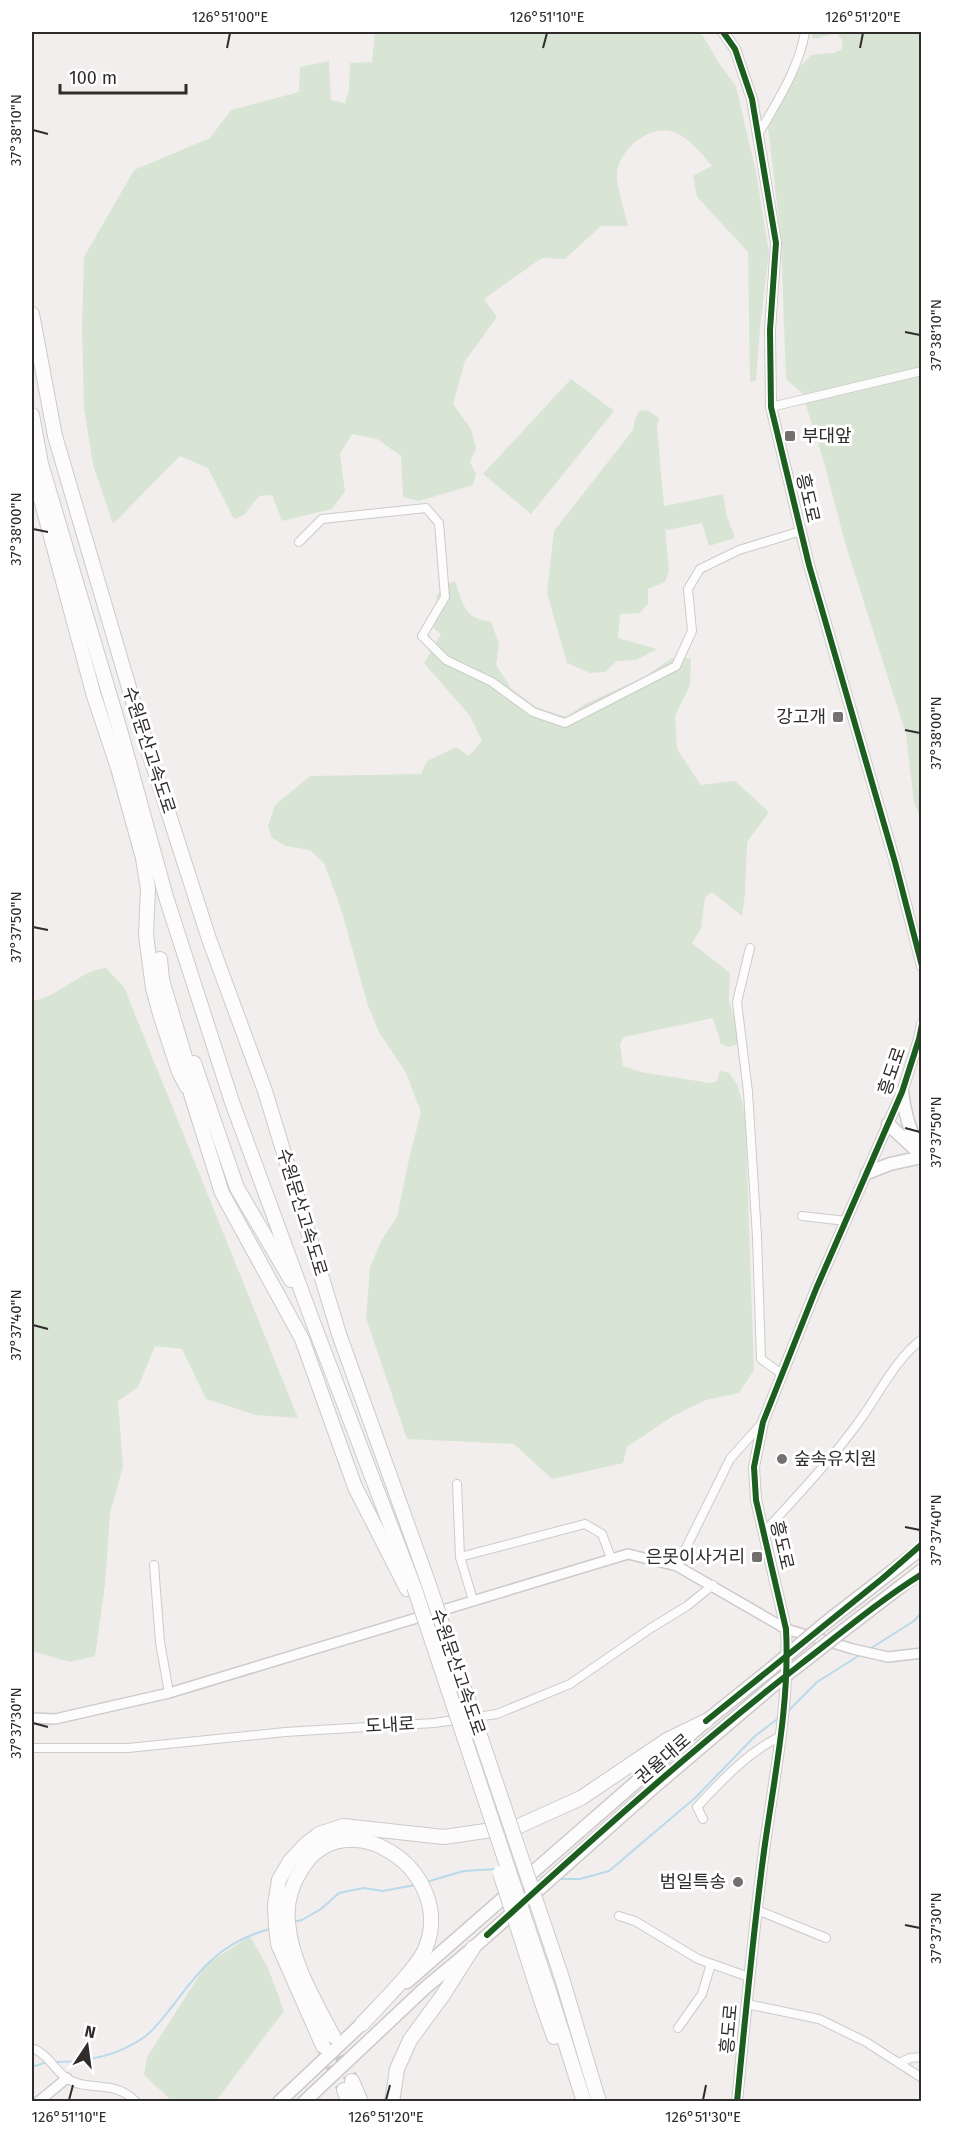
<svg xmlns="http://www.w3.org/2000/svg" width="953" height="2133" font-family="'Fira Sans','Noto Sans KR',sans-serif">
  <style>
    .green { fill: #d8e5d4 }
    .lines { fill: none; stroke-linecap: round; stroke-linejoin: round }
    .stream { stroke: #b8daea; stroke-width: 2 }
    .motorway-tunnel { stroke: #cbc7c6; stroke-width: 14; stroke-dasharray: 14 7; stroke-linecap: butt }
    .minor-casing { stroke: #cdcac9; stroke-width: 10 }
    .tertiary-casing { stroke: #cdcac9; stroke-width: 12 }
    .primary-casing { stroke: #cdcac9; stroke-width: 15 }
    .trunk-casing { stroke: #cdcac9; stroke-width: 15 }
    .motorway-casing { stroke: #cdcac9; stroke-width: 16 }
    .minor { stroke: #fdfcfc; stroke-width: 8 }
    .tertiary { stroke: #fdfcfc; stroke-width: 9 }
    .primary { stroke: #fdfcfc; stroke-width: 12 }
    .trunk { stroke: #fdfcfc; stroke-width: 12 }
    .motorway { stroke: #fdfcfc; stroke-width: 14 }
    .trunk-bridge-casing { stroke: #cdcac9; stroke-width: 15; stroke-linecap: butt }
    .motorway-bridge-casing { stroke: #cdcac9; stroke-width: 16; stroke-linecap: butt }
    .trunk-bridge { stroke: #fdfcfc; stroke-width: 12 }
    .motorway-bridge { stroke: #fdfcfc; stroke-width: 14 }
    .cycleway-casing { stroke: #fff; stroke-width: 10 }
    .cycleway { stroke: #1b5e20; stroke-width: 6 }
    .ticks { fill: none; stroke: #2f2c2b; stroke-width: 2 }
    .poi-dot { fill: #73706f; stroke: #fff; stroke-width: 2 }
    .labels { text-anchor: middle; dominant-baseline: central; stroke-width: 6; stroke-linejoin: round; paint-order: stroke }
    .poi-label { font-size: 18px; fill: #2f2c2b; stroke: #fff; text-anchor: end }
    .street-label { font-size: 18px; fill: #2f2c2b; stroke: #fff }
    .neatline { fill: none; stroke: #2f2c2b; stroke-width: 2 }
    .ticks-label { font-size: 15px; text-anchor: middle; fill: #2f2c2b }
  </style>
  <rect width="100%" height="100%" fill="#f2eeed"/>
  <g class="green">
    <path d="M375,32h323l5,4 17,29 16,21 20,86 13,80 -9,76 -4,52 -6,2 -2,-130 -51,-55 -4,-21 19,-10c-24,-29 -44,-51 -79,-22 -7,6 -15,18 -16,28 -1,12 8,42 11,54h-27l-36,33 -23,-1 -58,41 13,18 -32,44 -12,43 18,25 5,19 -6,14 6,12 -3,11 -54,16 -16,-4 -2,-41 -24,-17 -25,-5 -12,20 5,37 -13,18 -50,12 -10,-26 -13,1 -15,19 -10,4 -26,-51 -28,-12 -67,68 -20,-59 -9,-57 -2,-80 2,-71 50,-87 76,-32 21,-28 68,-18 1,-25 29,-6 2,39 14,3 4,-13 1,-27 22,-1z"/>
    <path d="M811,32h110v787l-7,-17 -8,-68 -61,-191 -21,-81 -22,-69 -16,-14 -5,-140 -13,-112 28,-55 15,-17 23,-2 7,-3 2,-8 -5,-8c-8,-1 -16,4 -25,5z"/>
    <polygon points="571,379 614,411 531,514 483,474"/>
    <polygon points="640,410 649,411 659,418 657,429 664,506 723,494 727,517 735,538 709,546 702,523 667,530 665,528 669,571 665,582 648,589 648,604 640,613 620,614 618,638 657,649 636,660 617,661 605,672 590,673 567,663 547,593 554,531 633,430 635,419"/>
    <path d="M455,581c8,22 9,39 36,40l8,23 -3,21 15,23 25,19 30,10 19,-13 59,-27 28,-19h19l-1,27 -15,31 2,33 24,36 34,-4 34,31 -22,30 -2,52 -3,22 -30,-24 -7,5 -4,32 -9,14 38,30 -1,28 11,35 -2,8 -9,3 -8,-3 -8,-26 -89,19 -4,7 3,22 18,6 69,11 7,-2 3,-10 9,2 8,11 8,28 9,258 -15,23 -33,7 -33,16 -46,31 -4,16 -71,16 -38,-35 -107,-5 -41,-121 4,-51 12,-28 15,-22 12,-58 12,-47 -15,-39 -27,-41 -11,-26 -27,-97 -17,-46 -14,-13 -24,-4 -14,-8 -4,-12 7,-21 35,-29 111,-2 6,-13 29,-14 13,9 13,-15 -12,-25 -46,-53 17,-29 -7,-5 -2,-9 8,-10 -4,-14 9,-11z"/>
    <path d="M106,968l18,19 174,431 -42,-3 -50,-16 -24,-50 -27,-3 -17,41 -20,14 5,66 -13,46 -5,72 -10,71 -25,6 -38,-11v-650c27,-4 46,-30 74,-33z"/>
    <polygon points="250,1936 268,1968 284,2011 216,2101 172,2101 144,2075 147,2057 206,1965"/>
  </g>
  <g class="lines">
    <g class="stream">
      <polyline points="868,1650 914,1621 922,1612"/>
      <polyline points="787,1712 817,1682 860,1655"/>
      <polyline points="559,1879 580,1879 609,1871 696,1797 755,1736 780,1717"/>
      <polyline points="426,1882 464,1871 497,1869"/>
      <polyline points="293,1922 302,1920 321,1909 339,1893 363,1888 383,1891 415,1885"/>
      <path d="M55,2062c32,0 62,-6 88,-24 12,-8 22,-23 31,-34 29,-38 48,-62 96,-75"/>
      <polyline points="32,2067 47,2062"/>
    </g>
    <g class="motorway-tunnel">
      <polyline points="333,2036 352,2081"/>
      <polyline points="323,2046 344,2090"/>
    </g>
    <defs>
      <g id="minor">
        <path d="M758,135c18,-32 41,-66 47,-103"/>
        <polyline points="771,407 922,371"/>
        <polyline points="299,542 322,519 426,508 439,523 445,597 422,636 446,660 492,682 533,712 565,723 676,666 692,631 688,589 700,569 739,550 801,531"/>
        <polyline points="750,948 737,1002 748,1092 757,1237 761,1359 782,1374"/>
        <polyline points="802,1216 846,1221"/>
        <polyline points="457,1484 460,1557 473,1600"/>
        <path d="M764,1532c34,-37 70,-75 99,-116 18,-26 33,-57 59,-77"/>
        <polyline points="460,1557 585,1524 602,1534 611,1558"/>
        <polyline points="154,1565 160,1642 169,1693"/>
        <polyline points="677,1566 730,1459 763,1422"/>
        <polyline points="32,1748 128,1748 285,1732 434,1723 497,1714 570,1684 651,1628 687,1606 713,1585"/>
        <path d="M703,1819l-6,-12c26,-28 49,-53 82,-70"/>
        <polyline points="757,1910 826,1938"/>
        <polyline points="619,1916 635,1921 698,1959 749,1977"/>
        <polyline points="747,2004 819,2019 866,2042 922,2078"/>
        <polyline points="678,2028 702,1994 711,1964"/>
        <path d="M32,2048c15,5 22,21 34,30 22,15 48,0 70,24"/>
        <polyline points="899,2063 910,2058 922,2057"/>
      </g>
      <g id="tertiary">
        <polyline points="723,32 735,49 752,99 776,243 770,330 771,407 809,565 895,862 922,966"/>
        <polyline points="32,1718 55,1719 169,1693 628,1554 677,1566 786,1629 853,1649 888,1657 922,1653"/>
        <polyline points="38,2102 67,2078"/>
        <path d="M737,2102c8,-84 16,-168 27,-251 10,-73 26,-148 22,-222l-30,-129 -2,-33 9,-45 53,-133 86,-197 17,-53 3,-15"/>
      </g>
      <g id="primary">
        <path d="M902,1092c3,23 8,42 20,61"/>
        <polyline points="888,1124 916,1150"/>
        <polyline points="867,1173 890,1164 922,1157"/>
      </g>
      <g id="trunk">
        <polyline points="824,1624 922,1548"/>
        <polyline points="844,1630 922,1570"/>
        <polyline points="407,1982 706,1721 772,1668"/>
        <polyline points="279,2102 368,2018"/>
        <polyline points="304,2102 425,1988 473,1948 653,1788 775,1684"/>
      </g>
      <g id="motorway">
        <polyline points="32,314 55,436 137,715 209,939 265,1091 339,1334 428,1582"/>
        <polyline points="32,415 41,464 120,730 166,897 232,1102 314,1325 414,1587"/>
        <polyline points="32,466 94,696 118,768 143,858 148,889 146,935 153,988 160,1014 179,1072 187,1087"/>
        <polyline points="160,959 162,980 190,1074 191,1094 222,1193 302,1339 355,1487 407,1589"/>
        <polyline points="194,1063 237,1188 291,1280"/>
        <polyline points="561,1975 599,2102"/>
        <polyline points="551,1997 584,2102"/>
        <polyline points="541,2000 554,2037"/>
        <path d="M333,2036c-18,-35 -42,-74 -45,-114 -2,-19 3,-36 13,-52 44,-73 155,0 125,77 -7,20 -49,60 -64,77"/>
        <polyline points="323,2046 278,1944 276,1925 275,1905 279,1880 290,1861 305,1845 319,1834 343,1826 444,1837 519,1826 581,1798 667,1740 706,1721"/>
        <polyline points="352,2081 361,2102"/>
        <polyline points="344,2090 349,2102"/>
        <polyline points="392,2102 397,2069 410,2040 443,1995 473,1948"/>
      </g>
    </defs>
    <use href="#minor" class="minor-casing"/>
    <use href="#tertiary" class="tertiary-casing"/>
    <use href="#primary" class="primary-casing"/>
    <use href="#trunk" class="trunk-casing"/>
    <use href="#motorway" class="motorway-casing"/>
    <use href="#minor" class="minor"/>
    <use href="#tertiary" class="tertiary"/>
    <use href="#primary" class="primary"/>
    <use href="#trunk" class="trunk"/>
    <use href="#motorway" class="motorway"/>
    <defs>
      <g id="trunk-bridge">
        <polyline points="772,1668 824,1624"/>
        <polyline points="775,1684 844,1630"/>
      </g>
      <g id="motorway-bridge">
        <polyline points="428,1582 561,1975"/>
        <polyline points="414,1587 551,1997"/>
        <polyline points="500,1873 541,2000"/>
      </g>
    </defs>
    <use href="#trunk-bridge" class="trunk-bridge-casing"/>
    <use href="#motorway-bridge" class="motorway-bridge-casing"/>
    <use href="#trunk-bridge" class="trunk-bridge"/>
    <use href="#motorway-bridge" class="motorway-bridge"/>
    <defs>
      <g id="cycleway">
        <polyline points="723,32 735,49 752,99 776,243 770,330 771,407 809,565 895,862 922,966"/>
        <polyline points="706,1721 883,1578 922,1544"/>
        <path d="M487,1935c102,-93 205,-186 314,-271 40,-31 78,-63 121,-90"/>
        <path d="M737,2102c8,-84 16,-168 27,-251 10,-73 26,-148 22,-222l-30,-129 -2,-33 9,-45 53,-133 86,-197 17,-53 3,-15"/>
      </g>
    </defs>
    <use href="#cycleway" class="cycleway-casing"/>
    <use href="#cycleway" class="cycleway"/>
  </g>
  <path class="ticks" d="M227,48l3,-15M543,48l4,-15M860,48l3,-15M33,130l15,4M905,332l15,3M33,529l15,3M905,730l15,3M33,927l15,3M905,1128l15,4M33,1325l15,4M905,1527l15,3M33,1723l15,4M905,1925l15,3M69,2100l4,-15M386,2100l4,-15M703,2100l3,-15"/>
  <g class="poi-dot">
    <rect x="784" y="430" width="12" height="12" rx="3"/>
    <rect x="832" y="711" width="12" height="12" rx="3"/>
    <circle cx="782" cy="1459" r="6"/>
    <rect x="751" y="1551" width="12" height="12" rx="3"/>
    <circle cx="738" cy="1882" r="6"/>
  </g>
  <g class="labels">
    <g class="poi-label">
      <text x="802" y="436" text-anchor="start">부대앞</text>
      <text x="826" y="717">강고개</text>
      <text x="794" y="1459" text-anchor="start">숲속유치원</text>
      <text x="745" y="1557">은못이사거리</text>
      <text x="726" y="1882">범일특송</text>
    </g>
    <g class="street-label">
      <text transform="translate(808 498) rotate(77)">흥도로</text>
      <text transform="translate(149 750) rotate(72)">수원문산고속도로</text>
      <text transform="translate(892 1071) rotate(-71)">흥도로</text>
      <text transform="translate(302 1212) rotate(73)">수원문산고속도로</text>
      <text transform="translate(782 1545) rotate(77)">흥도로</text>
      <text transform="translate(458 1672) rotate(71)">수원문산고속도로</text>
      <text transform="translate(390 1725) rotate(-3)">도내로</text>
      <text transform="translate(663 1759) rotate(-41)">권율대로</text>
      <text transform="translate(729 2029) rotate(-85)">흥도로</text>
    </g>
  </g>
  <rect width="953" height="2133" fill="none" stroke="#ffffff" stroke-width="66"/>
  <g transform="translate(87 2046) rotate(13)" stroke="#ffffff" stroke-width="4.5" paint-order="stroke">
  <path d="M0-4.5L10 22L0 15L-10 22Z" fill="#2f2c2b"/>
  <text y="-9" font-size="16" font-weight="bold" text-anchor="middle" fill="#2f2c2b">N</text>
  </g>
  <path d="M60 84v9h126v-9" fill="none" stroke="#2f2c2b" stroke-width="3"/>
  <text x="69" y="84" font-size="18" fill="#2f2c2b" stroke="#ffffff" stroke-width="4.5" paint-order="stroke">100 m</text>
  <rect x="33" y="33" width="887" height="2067" class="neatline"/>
  <g class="ticks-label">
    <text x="230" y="22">126°51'00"E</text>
    <text x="547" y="22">126°51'10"E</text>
    <text x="863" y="22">126°51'20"E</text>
    <text transform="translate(16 130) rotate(-90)" y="5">37°38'10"N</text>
    <text transform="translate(936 335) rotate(-90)" y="5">37°38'10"N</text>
    <text transform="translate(16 529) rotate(-90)" y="5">37°38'00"N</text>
    <text transform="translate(936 733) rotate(-90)" y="5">37°38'00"N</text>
    <text transform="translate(16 927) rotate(-90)" y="5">37°37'50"N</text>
    <text transform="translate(936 1132) rotate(-90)" y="5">37°37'50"N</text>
    <text transform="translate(16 1325) rotate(-90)" y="5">37°37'40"N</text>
    <text transform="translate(936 1530) rotate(-90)" y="5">37°37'40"N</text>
    <text transform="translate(16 1723) rotate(-90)" y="5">37°37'30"N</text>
    <text transform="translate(936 1928) rotate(-90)" y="5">37°37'30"N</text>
    <text x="69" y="2122">126°51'10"E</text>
    <text x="386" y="2122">126°51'20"E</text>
    <text x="703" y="2122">126°51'30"E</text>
  </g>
</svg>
